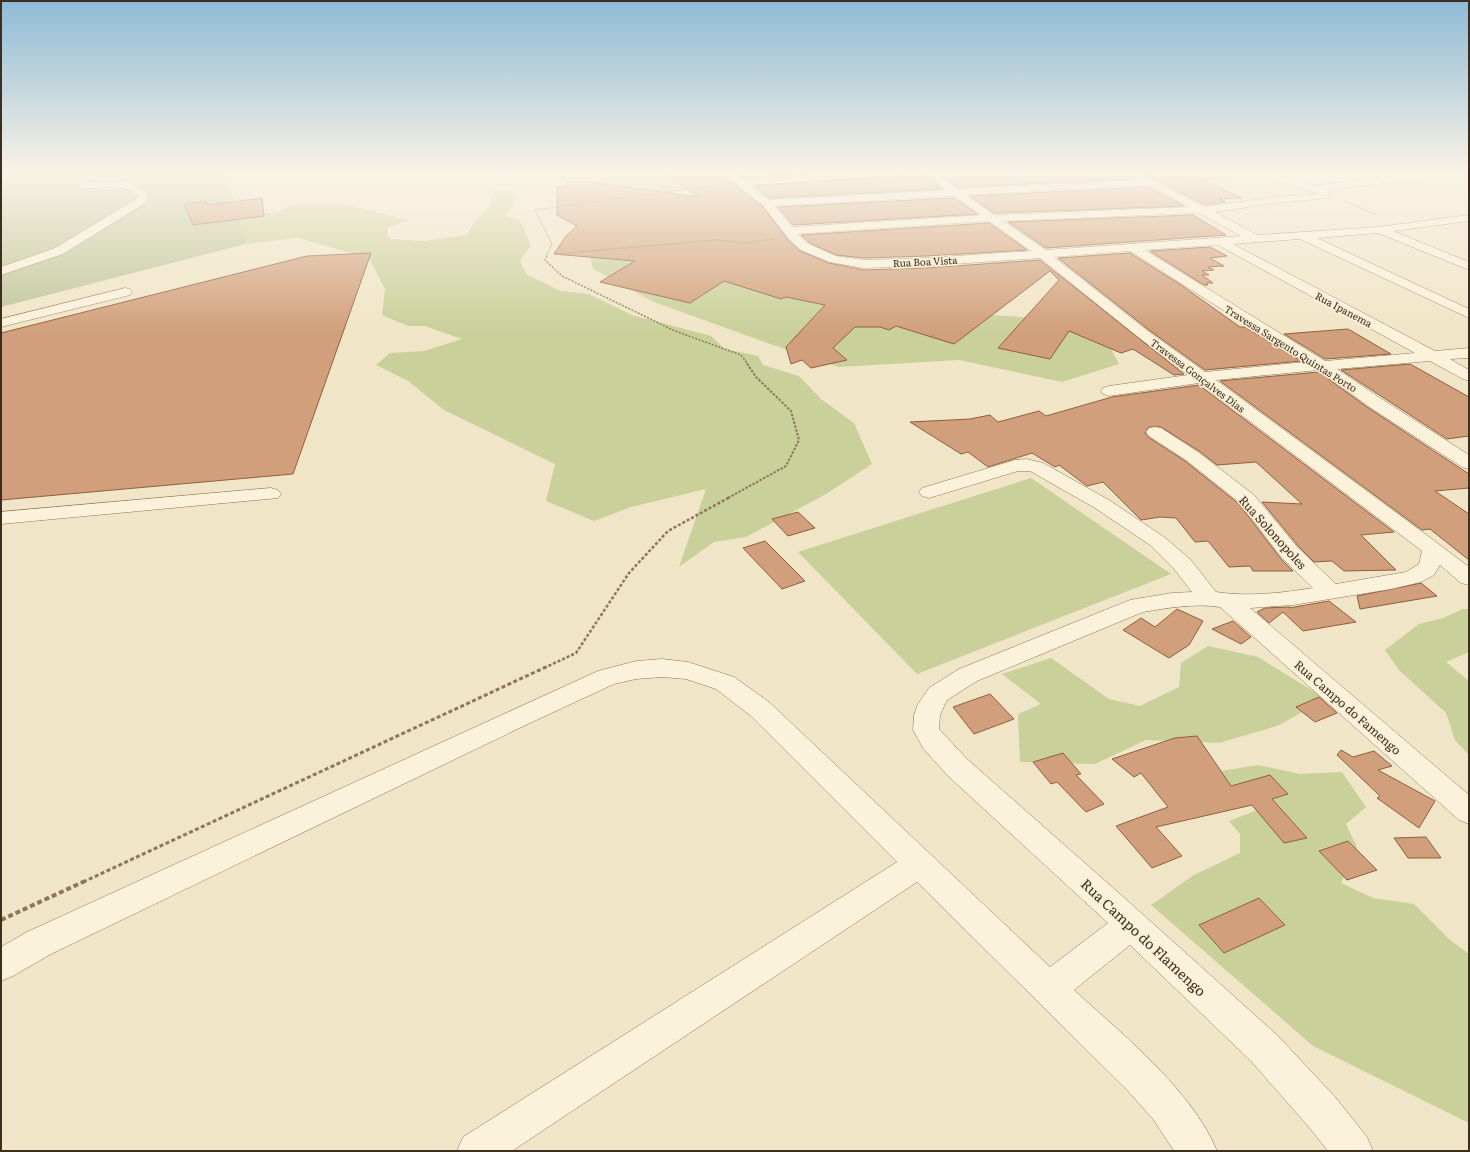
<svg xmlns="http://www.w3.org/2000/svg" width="1470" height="1152" font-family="Literata,serif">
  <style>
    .green { fill: #c9d099 }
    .cemetery { fill: #bfc599 }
    .building { fill: #d19f7b; stroke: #8f5f3f }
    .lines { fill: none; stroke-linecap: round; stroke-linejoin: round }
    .minor-casing { stroke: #8e765b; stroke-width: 1 }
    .path-far5 { stroke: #8e765b; stroke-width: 1; stroke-dasharray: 1.5 1; stroke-linecap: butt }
    .path-far4 { stroke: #8e765b; stroke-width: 1.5; stroke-dasharray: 2 1.5; stroke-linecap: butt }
    .path-far3 { stroke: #8e765b; stroke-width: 2; stroke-dasharray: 2.5 1.5; stroke-linecap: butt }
    .path-far2 { stroke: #8e765b; stroke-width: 2.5; stroke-dasharray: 3 2; stroke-linecap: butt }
    .path-far1 { stroke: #8e765b; stroke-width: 3; stroke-dasharray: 4 2.5; stroke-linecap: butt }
    .path { stroke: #8e765b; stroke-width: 4; stroke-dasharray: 5 3; stroke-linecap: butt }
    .minor { fill: #fbf2db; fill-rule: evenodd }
    .labels { text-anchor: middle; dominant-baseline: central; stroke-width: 3.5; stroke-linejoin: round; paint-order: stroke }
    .far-street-label { font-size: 10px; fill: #3d2e1f; stroke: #f8efd7 }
    .street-label { font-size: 12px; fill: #3d2e1f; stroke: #f8efd7 }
    .near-street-label { font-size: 14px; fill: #3d2e1f; stroke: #f8efd7 }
  </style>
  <rect width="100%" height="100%" fill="#f1e5c7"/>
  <g class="green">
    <polygon points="609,172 699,172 707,187 658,193 689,226 978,314 1048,319 1104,336 1119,364 1062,382 959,360 839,367 770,344 654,302 593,269 589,250 620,193 597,178"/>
    <polygon points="494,191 512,191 515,205 505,215 520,220 531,245 520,261 527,275 561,291 589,294 632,315 711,336 725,349 758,356 763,365 799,376 821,399 854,423 872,464 826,494 746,537 714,542 679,567 706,489 631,507 594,521 546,501 555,464 444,410 408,381 376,365 390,353 424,351 462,339 425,326 408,326 382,315 385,289 369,258 298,238 246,244 238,214 250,212 275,214 293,204 342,204 408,220 387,228 389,239 424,241 466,235 476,220 489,208"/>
    <polygon points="1031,478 1171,574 917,674 798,552"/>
    <polygon points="1463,609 1469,609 1469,652 1446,662 1469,681 1469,755 1455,740 1446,713 1399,670 1385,650 1419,624 1443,618"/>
    <polygon points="1208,646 1258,657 1326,699 1277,726 1219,743 1146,740 1095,764 1020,762 1018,714 1041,704 1002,674 1051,658 1109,699 1140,706 1179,687 1181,663"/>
    <polygon points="1258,765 1300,774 1342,772 1366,807 1346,824 1357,847 1341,883 1373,898 1414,904 1449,939 1469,954 1469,1123 1313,1046 1151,905 1194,875 1240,853 1240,834 1229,821 1257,810 1209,773"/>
  </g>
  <polygon class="cemetery" points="1,172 223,172 235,203 246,244 1,307"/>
  <g class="building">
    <polygon points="661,172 719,172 762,206 788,240 800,251 829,263 864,270 926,268 1040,260 1184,374 1174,375 1133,349 1121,353 1069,331 1050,359 998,348 1059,280 1050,271 954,344 896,326 889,330 880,327 855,327 833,348 847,360 811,368 802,360 791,364 786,347 825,305 786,297 781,299 724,281 690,303 600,282 635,261 554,254 566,236 577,226 557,215 557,186 566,187 567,182 588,182 699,197"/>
    <polygon points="733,172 807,172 809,174 742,178"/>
    <polygon points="923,172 942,189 769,198 754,186 901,176 907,173"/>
    <polygon points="937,172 1136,172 1132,175 1135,179 958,187"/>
    <polygon points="1141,172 1186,172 1242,198 1220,199 1226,202 1205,205"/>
    <polygon points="1149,187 1184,206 994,213 970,196"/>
    <polygon points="262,198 264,216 193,225 184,204 205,201 207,205"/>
    <polygon points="954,198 977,214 793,225 778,207"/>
    <polygon points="1193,215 1226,235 1046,248 1008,222"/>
    <polygon points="989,223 1027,250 926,256 864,258 836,255 810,243 801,235"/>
    <polygon points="1210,247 1227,256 1210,258 1224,266 1208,267 1214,270 1202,271 1209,275 1202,275 1213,283 1206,283 1208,285 1204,285 1150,251"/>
    <polygon points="371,253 293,474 1,500 1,333 307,256"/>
    <polygon points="1130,253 1181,285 1240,327 1245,327 1301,361 1205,370 1149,330 1058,258"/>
    <polygon points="1348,329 1391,354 1325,359 1284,334"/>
    <polygon points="1410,364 1469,397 1469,436 1447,439 1341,370"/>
    <polygon points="1319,372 1367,407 1469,474 1469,488 1435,491 1469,514 1469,560 1430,529 1422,530 1220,381"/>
    <polygon points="1199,385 1394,532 1361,535 1396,570 1344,571 1332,561 1314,562 1299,547 1262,502 1302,504 1256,462 1217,465 1199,451 1161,427 1149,427 1145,433 1148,437 1185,461 1239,504 1281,559 1293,571 1253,571 1250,566 1229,567 1208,541 1195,542 1176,518 1160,517 1141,520 1103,482 1087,486 1059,465 1055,467 1032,453 988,467 968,452 961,454 910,422 970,419 990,415 998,422 1039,411 1046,416 1112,397"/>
    <polygon points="798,512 815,528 788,536 772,519"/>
    <polygon points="765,541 805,581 782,589 743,548"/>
    <polygon points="1421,583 1437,596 1360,609 1357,596"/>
    <polygon points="1329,601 1356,622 1303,631 1283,612 1269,623 1257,612 1265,608 1290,607 1289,608"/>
    <polygon points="1177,609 1203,621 1189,645 1169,658 1123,630 1141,618 1155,627"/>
    <polygon points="1233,621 1251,637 1241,644 1212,629"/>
    <polygon points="990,694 1014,719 974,734 953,707"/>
    <polygon points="1319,697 1337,713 1315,722 1296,707"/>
    <polygon points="1197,736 1231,786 1270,775 1288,794 1272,799 1307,838 1284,843 1252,805 1156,827 1182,856 1152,868 1116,826 1168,807 1141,773 1134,777 1112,759 1175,738"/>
    <polygon points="1341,750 1353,757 1374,751 1392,766 1378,770 1435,801 1419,828 1377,798 1380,796 1337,755"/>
    <polygon points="1063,753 1081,774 1076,775 1104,804 1086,812 1057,782 1051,784 1033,762"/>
    <polygon points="1426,837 1441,858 1408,858 1394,838"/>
    <polygon points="1348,841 1377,870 1347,880 1319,851"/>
    <polygon points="1259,898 1285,925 1224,953 1199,925"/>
  </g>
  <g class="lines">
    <defs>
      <g id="minor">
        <polygon points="1,172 8,172 6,174 1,175"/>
        <path d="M720,172h11l11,8 121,-8h43l-5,3 -151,10 19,15 177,-10 -22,-18h11l23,17 181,-9 -6,-5 5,-3 67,35 62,-9 50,-4 -59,-20 -2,-2h14l43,14 88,-11 68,-3v4l-68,5 -74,9 3,3 -2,5 -61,6 -52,8 42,23 121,-8 91,-12v6l-76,10 76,31v8l-91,-37 -61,5 152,71v9l-169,-79 -67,5 202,107 34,-3v10l-19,1 19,11v11l-6,-2 -33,-18 -93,8 43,29 89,57v14l-7,-2 -94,-61 -49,-36 -103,10 224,165 29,22v18l-8,-2 -21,-18 -6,10 -13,7 -30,7 -98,16 -43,3 219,187v29l-10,-4 -239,-213c-25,-4 -52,1 -77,5l-166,69 -30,19 -7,15 -1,14 28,30 162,143 148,133 59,63 31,39 6,14h-45l-20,-25 -57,-65 -121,-116 -56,45c48,44 118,100 143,161h-43l-21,-32 -25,-28 -211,-209 -405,269h-55l6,-14 434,-275 -146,-146 -35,-27 -30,-10 -24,-2 -26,2 -22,5 -84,39 -479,231 -38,22 -12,5v-34l26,-15 571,-261 38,-10 26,-2 26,3 46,15 35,25 281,265 58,-44 -161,-148 -24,-27 -10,-18 1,-15 4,-11 11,-16 30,-19 171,-69 42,-7 20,-1 -18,-23 -24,-24 -55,-37 -65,-37h-12l-89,27 -7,-2 -3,-4 3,-4 93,-28 11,-1 17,4 66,37 55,37 26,22 26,33c32,5 66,1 97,-4l-31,-30 -42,-55 -54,-43 -37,-24 -3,-4 3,-4 6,-1 6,1 37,24 56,43 44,53 38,36 70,-12 13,-8 3,-13 -223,-168 -90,13 -6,-2 -2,-3 2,-3 6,-2 79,-11 -50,-38 -98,-79 -114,8 -62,2 -35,-6 -28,-12 -12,-11 -26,-34zM1149,185l40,22 -195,8 -28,-20zM954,196l27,19 -189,12 -17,-21zM1199,213l42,23 -195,14 -43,-29zM989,221l42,30 -105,7 -62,2 -28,-4 -27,-12 -12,-10zM1218,245l197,108 -90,8 -180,-111zM1130,251l175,111 -100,10 -57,-41 -94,-74z"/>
        <path d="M106,182c16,0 32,0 42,14l-3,7 -82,51 -62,21v-8l54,-19 81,-49 2,-3c-14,-14 -39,-8 -56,-7l-5,-3 5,-3z"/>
        <polygon points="125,288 130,289 132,292 130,295 1,327 1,319"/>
        <polygon points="271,488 278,490 281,494 278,498 1,524 1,512"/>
      </g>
    </defs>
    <use href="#minor" class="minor-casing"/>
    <g class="path-far5">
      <polyline points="1183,181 1246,178"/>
      <polyline points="1344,201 1375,214"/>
      <polyline points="555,254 717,240 745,243 775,239"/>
      <polyline points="546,257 552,244 535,210 716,185"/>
    </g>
    <polyline class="path-far4" points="547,256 545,260 562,276 675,331 741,355 747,363"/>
    <polyline class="path-far3" points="728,498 786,466 799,440 791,411 756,377 746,362"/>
    <polyline class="path-far2" points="544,668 576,653 629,573 668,531 730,497"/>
    <polyline class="path-far1" points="83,882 546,667"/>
    <polyline class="path" points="1,920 85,881"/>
    <use href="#minor" class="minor"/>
  </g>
  <linearGradient id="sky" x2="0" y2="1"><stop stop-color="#8ebad6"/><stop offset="0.52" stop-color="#f9f3e6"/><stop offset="1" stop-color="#f9f3e6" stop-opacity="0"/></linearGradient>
  <rect width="1470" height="333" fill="url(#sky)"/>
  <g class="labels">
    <g class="far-street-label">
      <text transform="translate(925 261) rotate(-3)">Rua Boa Vista</text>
      <text transform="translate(1344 309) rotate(28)">Rua Ipanema</text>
      <text transform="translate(1291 348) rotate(32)">Travessa Sargento Quintas Porto</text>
      <text transform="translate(1198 375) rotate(37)">Travessa Gonçalves Dias</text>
    </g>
    <g class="street-label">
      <text transform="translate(1273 532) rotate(48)">Rua Solonopoles</text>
      <text transform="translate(1348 707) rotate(41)">Rua Campo do Famengo</text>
    </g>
    <g class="near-street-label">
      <text transform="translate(1144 937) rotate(43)">Rua Campo do Flamengo</text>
    </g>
  </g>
  <rect width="1470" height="1152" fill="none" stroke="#3d2e1f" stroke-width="4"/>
</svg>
